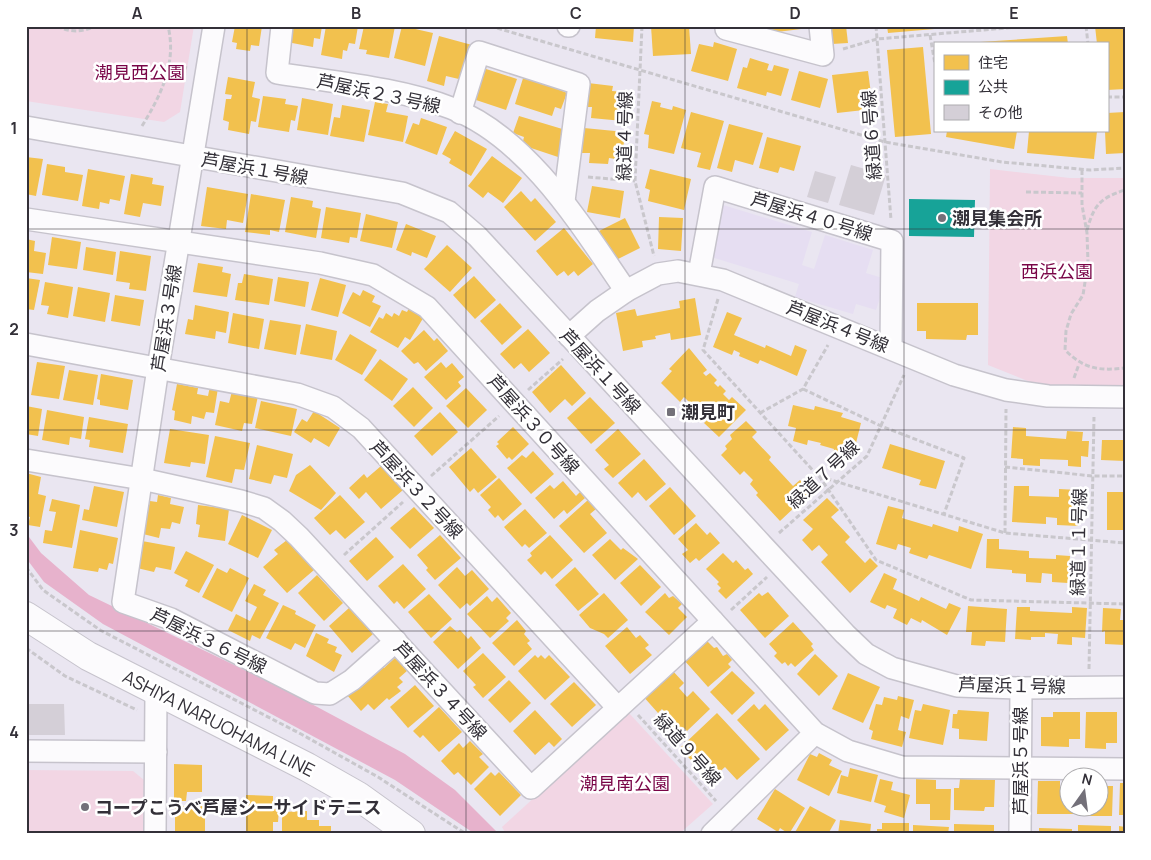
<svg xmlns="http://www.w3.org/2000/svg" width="1151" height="860" font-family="Manrope,'Noto Sans JP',sans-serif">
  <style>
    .built { fill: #e6def2 }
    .green { fill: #f2d6e4 }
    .forest { fill: #e7b2cc }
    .homes { fill: #f2c14e }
    .public { fill: #17a398 }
    .building { fill: #d4cfd7 }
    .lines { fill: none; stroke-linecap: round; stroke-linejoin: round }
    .minor-casing { stroke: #c6c3cc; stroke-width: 24 }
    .major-casing { stroke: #c6c3cc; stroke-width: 30 }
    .path { stroke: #c9c7cc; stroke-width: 3; stroke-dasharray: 5 2.5; stroke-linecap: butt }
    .minor { stroke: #fcfbfd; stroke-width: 21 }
    .major { stroke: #fcfbfd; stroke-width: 28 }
    .grid { fill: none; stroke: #333038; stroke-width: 1; stroke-opacity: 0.55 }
    .poi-dot { fill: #737079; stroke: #fff; stroke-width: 2 }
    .labels { text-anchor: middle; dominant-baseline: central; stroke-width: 5; stroke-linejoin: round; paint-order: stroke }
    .park-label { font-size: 18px; fill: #790547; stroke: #fff }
    .street-label { font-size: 18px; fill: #333038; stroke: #fff }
    .poi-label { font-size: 18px; font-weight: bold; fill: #333038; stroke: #fff; text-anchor: start }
    .neatline { fill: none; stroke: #333038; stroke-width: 2 }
    .grid-label { font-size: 16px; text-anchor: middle; font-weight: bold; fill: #333038 }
  </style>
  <rect width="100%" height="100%" fill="#eae6f1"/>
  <polygon class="built" points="723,205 812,232 802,265 814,269 825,235 873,250 866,273 886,279 876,310 856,304 853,314 795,297 799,284 708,256"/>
  <g class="green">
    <polygon points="26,26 194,26 180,112 164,122 26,101"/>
    <polygon points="990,169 1070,178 1125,178 1125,388 1045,388 988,365"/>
    <polygon points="628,712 713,804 679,834 506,834 502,827"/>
    <polygon points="26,770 133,771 144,780 143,834 26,834"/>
  </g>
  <polygon class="forest" points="26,533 41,553 89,595 280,687 405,754 455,790 499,834 475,834 395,780 103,624 44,582 26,558"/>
  <g class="homes">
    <polygon points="235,26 262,26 259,46 251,45 250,51 236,49 237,43 232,42"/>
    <polygon points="290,26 322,26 320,39 314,38 313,47 287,42"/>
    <polygon points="326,26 358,26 355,44 349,43 347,51 343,50 342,59 321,55"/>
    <polygon points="364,26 395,26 389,58 366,54 367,50 359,49"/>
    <polygon points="402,26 433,33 425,66 394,58"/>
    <polygon points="596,26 634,26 633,42 595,38"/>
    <polygon points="651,26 689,26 691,54 653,56"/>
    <polygon points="768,26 801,26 801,29 769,33"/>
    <polygon points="830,26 846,26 848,43 832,44"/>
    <polygon points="887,26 946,26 946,28 888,33"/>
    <polygon points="1095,26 1125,26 1125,89 1107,90 1107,44 1097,44"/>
    <polygon points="439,36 472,45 463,80 446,76 444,86 427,81"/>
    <polygon points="1067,36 1068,44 981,44 980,42"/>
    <polygon points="714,42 737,49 728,81 691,71 699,44 713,47"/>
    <polygon points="923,47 931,134 895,137 887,50"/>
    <polygon points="750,58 769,64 767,70 772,71 774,65 789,69 781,96 767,92 766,96 737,88 743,67 747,68"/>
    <polygon points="483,68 517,79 506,110 473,99"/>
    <polygon points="799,71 828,79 820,108 791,100"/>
    <polygon points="868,71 873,109 837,113 832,75"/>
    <polygon points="524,75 561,87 560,90 567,93 561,109 555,107 552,116 515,104"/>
    <polygon points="228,77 255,82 252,97 260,99 256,122 251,121 249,134 228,130 229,122 223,120 226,99 231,99 232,95 225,94"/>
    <polygon points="588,83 613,86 612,91 626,92 623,121 591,118 592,107 586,107"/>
    <polygon points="263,96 286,99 285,104 298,106 295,121 291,120 289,132 258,127"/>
    <polygon points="302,98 333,104 328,135 297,130"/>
    <polygon points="652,101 661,103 660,107 672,110 673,106 686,110 674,154 648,148 649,135 644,134"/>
    <polygon points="375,102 388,104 386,112 408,116 403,142 368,135"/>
    <polygon points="342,105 370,110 364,142 330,136 334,117 340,118"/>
    <polygon points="691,112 724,121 710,170 697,167 701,153 681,148"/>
    <polygon points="1125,112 1125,153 1106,154 1105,131 1107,131 1107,113"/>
    <polygon points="519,116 569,131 561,158 522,145 524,137 513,133"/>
    <polygon points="421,118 447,127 437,155 405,143 413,123 419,125"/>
    <polygon points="729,124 763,133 753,165 735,160 732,172 717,168"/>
    <polygon points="584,128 625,132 622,160 609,158 608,164 589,163 590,153 582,153"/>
    <polygon points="455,131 487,149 471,176 449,163 451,159 442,154"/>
    <polygon points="947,131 1017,131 1014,149 946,137"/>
    <polygon points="1029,131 1097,131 1094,159 1027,153"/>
    <polygon points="767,137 801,146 794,171 780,167 778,173 759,168"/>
    <polygon points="492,156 522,178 503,203 488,192 483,198 468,186"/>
    <polygon points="26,157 43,159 36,196 26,194"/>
    <polygon points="47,164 65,167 65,172 83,175 78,201 42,195"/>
    <polygon points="88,169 125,176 120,201 110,199 109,204 100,202 99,209 82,206"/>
    <polygon points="650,169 691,179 684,210 648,201 650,190 645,188"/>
    <polygon points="131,174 153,178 152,184 164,186 161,206 143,203 140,217 124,214"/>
    <polygon points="592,186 624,191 620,218 587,212"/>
    <polygon points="207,187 248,194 243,223 227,220 226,229 201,226"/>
    <polygon points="521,191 531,202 535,198 556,222 535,241 504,207"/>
    <polygon points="251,194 285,200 279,232 270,230 270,235 245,232"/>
    <polygon points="291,197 313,201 312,207 321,209 316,238 285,232"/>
    <polygon points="326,207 361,213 357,238 350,237 349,243 321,238"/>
    <polygon points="366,214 398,222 392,248 360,241"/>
    <polygon points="659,217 683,218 681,251 658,249"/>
    <polygon points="625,218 640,248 614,261 599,231"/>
    <polygon points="406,224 436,236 427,258 412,252 411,256 396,250"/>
    <polygon points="564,228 593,264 578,276 574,271 568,276 564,271 557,276 536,251"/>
    <polygon points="52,237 81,242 77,269 48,265"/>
    <polygon points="26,239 35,241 34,251 46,253 43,274 26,272"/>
    <polygon points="447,245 472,268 450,292 424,269"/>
    <polygon points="86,247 116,252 113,275 83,270"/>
    <polygon points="120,251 151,256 146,291 129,289 130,283 116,281"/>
    <polygon points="198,263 223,267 222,272 231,274 227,297 193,292"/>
    <polygon points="244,274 273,279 269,305 235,300 238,283 242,283"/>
    <polygon points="474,276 496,300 475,319 453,295"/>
    <polygon points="278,277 309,282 305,307 274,301"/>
    <polygon points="26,278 40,280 34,310 26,309"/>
    <polygon points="320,278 346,285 338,317 311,310"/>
    <polygon points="45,282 73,287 68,318 47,314 49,306 41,305"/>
    <polygon points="78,287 110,293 105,322 73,316"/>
    <polygon points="363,290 375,296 372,302 381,306 370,327 342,313 353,292 360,296"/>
    <polygon points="115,295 144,300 140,326 111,321"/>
    <polygon points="695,298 701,335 671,340 670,333 655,336 656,339 642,341 643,347 623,351 616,313 635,309 637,316 680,308 679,301"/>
    <polygon points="500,303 522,327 502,345 480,321"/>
    <polygon points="917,303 978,303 978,335 967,335 966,340 926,339 926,331 917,331"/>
    <polygon points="195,305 229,312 226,333 216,331 215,339 185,334 188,319 193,320"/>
    <polygon points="410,306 425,315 410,340 405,337 398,348 370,332 379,317 383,319 386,313 392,317 394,313 399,316 402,310 407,312"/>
    <polygon points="727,312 742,318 734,335 765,348 766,345 791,356 795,345 807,350 797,376 760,360 758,364 739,356 740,353 734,350 732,355 713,347"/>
    <polygon points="233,313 264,319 259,349 228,343"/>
    <polygon points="270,320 301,325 296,355 264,349"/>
    <polygon points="306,324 337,331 332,360 300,354"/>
    <polygon points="528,329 550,353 529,372 521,363 514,369 500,354"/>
    <polygon points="424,330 434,341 437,338 448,351 426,371 418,362 414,364 401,351"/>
    <polygon points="350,334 377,350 362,375 335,360"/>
    <polygon points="689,348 707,370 703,373 706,376 710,373 717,380 714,383 718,387 720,385 726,391 723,394 729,400 732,397 746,410 719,437 704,423 707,420 684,397 680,402 661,383 672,371 669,369"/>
    <polygon points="380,359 408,379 392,401 364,380"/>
    <polygon points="37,362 65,366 59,399 31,395"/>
    <polygon points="441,362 446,368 452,363 464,377 458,382 461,386 446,400 424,377"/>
    <polygon points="561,365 586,393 572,406 565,399 550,413 532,392"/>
    <polygon points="69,370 98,375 93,405 63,400"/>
    <polygon points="101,374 133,380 128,410 100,405 100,400 97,399"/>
    <polygon points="177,384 198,388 197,394 208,396 210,386 218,388 214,413 206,412 204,419 192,416 191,424 174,420 175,411 172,410"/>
    <polygon points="413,387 433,408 414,427 393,406"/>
    <polygon points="466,388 487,410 468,428 446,406"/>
    <polygon points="232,391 258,396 252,424 244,423 242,431 215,425 220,401 229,403"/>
    <polygon points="590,397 615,423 591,444 567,418"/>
    <polygon points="261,401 297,409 291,436 255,428"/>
    <polygon points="793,405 814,410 815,406 843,413 841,417 861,423 852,459 833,455 834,449 820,445 821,443 808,440 807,445 793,441 796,428 788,426"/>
    <polygon points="26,406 42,409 38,436 26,434"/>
    <polygon points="47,410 84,417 81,439 70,437 69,445 42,440"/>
    <polygon points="314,411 340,428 329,447 314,438 311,443 294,432 302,419 307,422"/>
    <polygon points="440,412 458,432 432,456 414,436"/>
    <polygon points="89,417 128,424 123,453 89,447 90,440 85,439"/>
    <polygon points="746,421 757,432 752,437 771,457 769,460 793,486 800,480 811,492 780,521 756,495 758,493 750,484 753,480 744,471 740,475 721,455 727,449 725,446 732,439 730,435"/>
    <polygon points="513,427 529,444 512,460 509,457 507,459 496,446 499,444 497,442"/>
    <polygon points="1013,427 1026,428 1026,436 1066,439 1067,431 1083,432 1082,441 1089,441 1088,457 1081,456 1081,467 1068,466 1068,460 1040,459 1040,466 1023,465 1023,459 1011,458"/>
    <polygon points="170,429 209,435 205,464 191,462 190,467 164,463"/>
    <polygon points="618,429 641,454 613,478 604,469 609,465 595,450"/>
    <polygon points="215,436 250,443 244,470 235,469 232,483 206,477"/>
    <polygon points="1102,440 1125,440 1125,461 1101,460"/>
    <polygon points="890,444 945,461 936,489 919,485 921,480 882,468"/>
    <polygon points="257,445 293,454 287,478 274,475 271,484 249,479"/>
    <polygon points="471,448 497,477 478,493 474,488 470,492 449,467"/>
    <polygon points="533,451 554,474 531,494 507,468 522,455 526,458"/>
    <polygon points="644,459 666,484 646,501 638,492 632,498 618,483"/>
    <polygon points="310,465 336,493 321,510 289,491 296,475"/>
    <polygon points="381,466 403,490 381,509 366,492 359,499 349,488 364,474 367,478"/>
    <polygon points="26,473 41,477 38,494 46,496 40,527 28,525 30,517 26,516"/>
    <polygon points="499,478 522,504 503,521 498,515 495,518 488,510 491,507 480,495"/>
    <polygon points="563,481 576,496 580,492 585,498 567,514 564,510 554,519 535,498 550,485 554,489"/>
    <polygon points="94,486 124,492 117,527 82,520 84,509 89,510"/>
    <polygon points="1014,486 1029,486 1029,496 1059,497 1059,489 1079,490 1078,498 1087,498 1085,520 1078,519 1078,526 1057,525 1057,518 1046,517 1046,524 1012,522"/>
    <polygon points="670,487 696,516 674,535 649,506"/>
    <rect x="1107" y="492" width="18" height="38"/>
    <polygon points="158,495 171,498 170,504 184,507 180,524 172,522 170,529 161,528 159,538 143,534 150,501 157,502"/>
    <polygon points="340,495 365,522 345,539 336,530 330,535 314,518"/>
    <polygon points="827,498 839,510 831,517 850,537 845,542 865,563 870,558 878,566 850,593 821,562 828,555 819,545 812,551 802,540 813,529 803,520"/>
    <polygon points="52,499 80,505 72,548 43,543 45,530 52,531 56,512 49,511"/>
    <polygon points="588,500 596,509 590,514 607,533 584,553 559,526"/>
    <polygon points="198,505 229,509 225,541 198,537 200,525 196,524"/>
    <polygon points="888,506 904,510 902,518 932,527 933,524 958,532 959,526 983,534 971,569 929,555 927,559 909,553 911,548 898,544 896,550 876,544"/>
    <polygon points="414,507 434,528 410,549 390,528"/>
    <polygon points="525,509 547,533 529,548 525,544 522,547 504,527"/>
    <polygon points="242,515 272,530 258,558 228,544"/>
    <polygon points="696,523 707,535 710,532 720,543 699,561 696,558 690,563 682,554 688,550 678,539"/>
    <polygon points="80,530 118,538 113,564 109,563 107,570 99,568 98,572 73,568"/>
    <polygon points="440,535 461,558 435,580 426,570 428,568 417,555"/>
    <polygon points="550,535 573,560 552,579 545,571 541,575 527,560 532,556 530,553"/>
    <polygon points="376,537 394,557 367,581 349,561"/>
    <polygon points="610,539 621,550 623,548 638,559 615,580 592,555"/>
    <polygon points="987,539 999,539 999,549 1029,551 1029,558 1056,559 1056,555 1070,556 1068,583 1052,582 1052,574 1042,573 1041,583 1026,582 1026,574 1012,573 1012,570 986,568"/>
    <polygon points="287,540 314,570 287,593 263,567 278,554 274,550"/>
    <polygon points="142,541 175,547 171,570 156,567 154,572 137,568"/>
    <polygon points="186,551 214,565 199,593 185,586 188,580 174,573"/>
    <polygon points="723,553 733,563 736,560 745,570 748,568 753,574 726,599 718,591 721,588 717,584 719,582 706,569"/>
    <polygon points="403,564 426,589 404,609 397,601 394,604 378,586"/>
    <polygon points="640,565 661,587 641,606 620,583"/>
    <polygon points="457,567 465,576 472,570 489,589 470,606 467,603 460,609 438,585"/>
    <polygon points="575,567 599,594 578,611 555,585"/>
    <polygon points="217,568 227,573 230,568 249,578 232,612 202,597"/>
    <polygon points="884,573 897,579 893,589 919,601 921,597 946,609 949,603 961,608 947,635 922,620 921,623 911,618 907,625 893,618 897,609 887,605 885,609 870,602"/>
    <polygon points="317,575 343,603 324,621 298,593"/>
    <polygon points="254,584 266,590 263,595 279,603 260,639 252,635 250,641 228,630 236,614 250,621 257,607 245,601"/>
    <polygon points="768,592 789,616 765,638 740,610 759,593 762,596"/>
    <polygon points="604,593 628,620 608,638 604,634 590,628 579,615"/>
    <polygon points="665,593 669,598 673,596 682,604 678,608 687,617 669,635 645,612"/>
    <polygon points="429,594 452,619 431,638 408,612"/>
    <polygon points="487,596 492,602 497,597 511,613 506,618 509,621 490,638 467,614"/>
    <polygon points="283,605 296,611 295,614 316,625 305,648 295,643 291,650 266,638"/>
    <polygon points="968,606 1007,609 1005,642 986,641 985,646 971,645 972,632 966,632"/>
    <polygon points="1017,607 1030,607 1030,611 1072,613 1072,607 1087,608 1085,638 1072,637 1072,645 1057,644 1058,634 1045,633 1045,637 1031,637 1031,640 1015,639"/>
    <polygon points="349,608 373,634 352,653 329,626"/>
    <polygon points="1103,608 1121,609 1120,620 1125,620 1125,645 1105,644 1105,631 1102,632"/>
    <polygon points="517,620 526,631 524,634 530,641 527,643 532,649 514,666 492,643"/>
    <polygon points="793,622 813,644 811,646 814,650 795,667 791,663 788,666 785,662 782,664 774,656 777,653 769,644"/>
    <polygon points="450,626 457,632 460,630 468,639 471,636 481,648 458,669 433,642"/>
    <polygon points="627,627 636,638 640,635 649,645 645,648 652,655 630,674 605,646"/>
    <polygon points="316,633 329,639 327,643 337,647 335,652 342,655 334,672 306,656"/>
    <polygon points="706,640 714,648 717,647 723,656 727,654 732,660 728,664 731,667 708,687 684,660"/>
    <polygon points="483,653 506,677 483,698 473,687 476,685 463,671"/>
    <polygon points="815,654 838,676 819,696 797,674"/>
    <polygon points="535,655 538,658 541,655 545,659 549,655 570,677 545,700 518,671"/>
    <polygon points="396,657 408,670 399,678 403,682 397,687 401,691 389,700 387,698 374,710 368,704 361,711 347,695 381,665 384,668"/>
    <polygon points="671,669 684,683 679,688 687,697 693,691 710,709 687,731 683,727 680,729 677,725 673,729 662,718 666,714 662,709 658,713 642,695"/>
    <polygon points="732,671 755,693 732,715 710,692"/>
    <polygon points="848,673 880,687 863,723 832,709"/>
    <polygon points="509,680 531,703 510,723 488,700"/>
    <polygon points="574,682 596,705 572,727 550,704"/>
    <polygon points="415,685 434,706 408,728 390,707"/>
    <polygon points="898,696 914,700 909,719 901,716 898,730 906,732 902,747 871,739 873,731 869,729 876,704 882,705 884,697 897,700"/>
    <polygon points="754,704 759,710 765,704 789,730 766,751 737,720"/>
    <polygon points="923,704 950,710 943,745 909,738 915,710 921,711"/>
    <polygon points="439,707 462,732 439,752 423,735 420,738 413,731"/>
    <polygon points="535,710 562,739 554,747 549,742 535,755 513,731"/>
    <polygon points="958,710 989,712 987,741 959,739 959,729 952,728 953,714 957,714"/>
    <polygon points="1053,712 1080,712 1080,739 1069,739 1069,747 1041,746 1041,717 1053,717"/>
    <polygon points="1086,712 1117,712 1117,743 1106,743 1106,749 1085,748"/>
    <polygon points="717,713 760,759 737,780 725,767 710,781 680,748"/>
    <polygon points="470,741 483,754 479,757 489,767 471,785 458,772 454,775 441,761 459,743 463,748"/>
    <polygon points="819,753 832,760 829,765 842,771 829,796 797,780 810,754 817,757"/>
    <polygon points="174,764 202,765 202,792 187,792 186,801 174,801"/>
    <polygon points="850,768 878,775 871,802 837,793 841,775 848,777"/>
    <polygon points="491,772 495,776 499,772 521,795 500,816 474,789"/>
    <polygon points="880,779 893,782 891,790 910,795 904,818 884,812 886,806 874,802"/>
    <polygon points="916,779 936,780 936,789 951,789 950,820 930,820 930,804 916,804"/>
    <polygon points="960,779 995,780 994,807 985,807 984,811 954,810 954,788 959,788"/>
    <polygon points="1038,781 1060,781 1060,791 1068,791 1068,808 1076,808 1076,814 1037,814"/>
    <polygon points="1120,783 1125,783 1125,815 1119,815"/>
    <polygon points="1098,786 1113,786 1112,816 1083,816 1083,808 1098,808"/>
    <polygon points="775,789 805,808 789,834 780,828 778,832 757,819"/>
    <polygon points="246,795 273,796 273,809 279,809 278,822 273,822 273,834 246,834"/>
    <rect x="175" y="806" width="30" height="28"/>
    <polygon points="810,806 836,820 828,834 794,834"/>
    <polygon points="307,811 307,820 319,820 319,826 331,826 331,834 282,834 282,812"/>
    <polygon points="840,820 871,824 870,834 838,834"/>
    <polygon points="882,823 909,823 909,834 877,834 877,829 882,829"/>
    <polygon points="954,824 994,825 994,834 954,834"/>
    <polygon points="913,825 949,827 948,834 913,834"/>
    <polygon points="1078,825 1111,826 1111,834 1078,834"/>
    <polygon points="1119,826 1125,827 1125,834 1119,834"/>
    <polygon points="1039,828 1072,829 1072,834 1039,834"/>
  </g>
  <polygon class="public" points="909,199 975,200 974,237 909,236"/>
  <g class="building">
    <polygon points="851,165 886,175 874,215 839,205"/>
    <polygon points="815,171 836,177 828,203 807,197"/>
    <polygon points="26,704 64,704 65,735 26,735"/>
  </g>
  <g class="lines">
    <defs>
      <g id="minor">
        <polyline points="214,26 158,368 123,602 171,619 315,693 330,694 352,680 396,641"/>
        <path d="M282,26l-5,47c55,9 123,15 174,35 77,29 131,119 175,183"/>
        <polyline points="568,26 569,26"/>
        <polyline points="726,26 726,29 823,55 820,26"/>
        <polyline points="460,113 479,52 579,84 564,201"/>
        <polyline points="26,127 402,193 449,212 477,236 764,547 845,634 866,654 892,668 957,686 1021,688 1125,687"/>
        <polyline points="26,219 320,263 373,275 427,307 815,733 848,751 902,767 1125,769"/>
        <polyline points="699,274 715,187 892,241 891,348"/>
        <polyline points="569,336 597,311 626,291 658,274 678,271 723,280 954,375 1006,390 1048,396 1125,397"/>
        <polyline points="26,344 297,394 333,407 361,428 618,708"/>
        <polyline points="26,460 142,479 241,501 264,508 282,521 299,537 531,788 713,621"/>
        <polyline points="26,751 156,752"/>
        <polyline points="155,834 156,692"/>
        <polyline points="712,834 815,733"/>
        <polyline points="1020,834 1021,688"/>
      </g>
      <polyline id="major" points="26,616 88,656 307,767 358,796 411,834"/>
    </defs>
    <use href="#minor" class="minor-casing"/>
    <use href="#major" class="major-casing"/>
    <g class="path">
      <path d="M57,26c14,7 25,6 39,0"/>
      <polyline points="490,26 885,142 1002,162 1090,170 1125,168"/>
      <polyline points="642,26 635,181 654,256"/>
      <polyline points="876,26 891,220"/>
      <polyline points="1086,26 1088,44"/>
      <polyline points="930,35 935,64"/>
      <polyline points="843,49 877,39 1030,26"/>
      <polyline points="171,64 187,68"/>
      <polyline points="1107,97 1125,97"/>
      <path d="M142,126c19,-31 35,-63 26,-100"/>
      <path d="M1082,170v35l5,28 1,30 -5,32 -12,19 -5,17 -1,19c19,19 34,21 60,18"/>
      <polyline points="588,177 635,181"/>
      <polyline points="1026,192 1082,193"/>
      <path d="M1087,230c7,-25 13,-32 38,-40"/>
      <polyline points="718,299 703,350 818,476 1005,533 1125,543"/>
      <polyline points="1074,378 1079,364"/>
      <polyline points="803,389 881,426 964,458 944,514"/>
      <polyline points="528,390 563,359"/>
      <polyline points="760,413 803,389 828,345"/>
      <polyline points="1005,467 1093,476 1125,476"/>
      <polyline points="431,476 499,416"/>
      <polyline points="819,476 876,560 971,600 1125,604"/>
      <polyline points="779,533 867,456 904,375"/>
      <polyline points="1005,533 1006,409"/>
      <polyline points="344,555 403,502"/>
      <polyline points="26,567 43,590 100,630 301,734 378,777 466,834"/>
      <polyline points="731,610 767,577"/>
      <polyline points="26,648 65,676 137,710"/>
      <polyline points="1089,669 1094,417"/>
      <polyline points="638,715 716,801"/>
    </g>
    <use href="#minor" class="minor"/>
    <use href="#major" class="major"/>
  </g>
  <path class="grid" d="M247,26v808M466,26v808M685,26v808M904,26v808M26,229h1099M26,430h1099M26,631h1099"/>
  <g class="poi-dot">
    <circle cx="942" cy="218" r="5"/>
    <rect x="666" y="407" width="10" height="10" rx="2.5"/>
    <circle cx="85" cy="807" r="5"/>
  </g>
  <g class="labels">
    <g class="park-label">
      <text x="140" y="72">潮見西公園</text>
      <text x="1057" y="271">西浜公園</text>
      <text x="625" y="783">潮見南公園</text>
    </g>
    <g class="street-label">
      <text transform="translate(379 93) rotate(12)">芦屋浜２３号線</text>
      <text transform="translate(871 135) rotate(-94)">緑道６号線</text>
      <text transform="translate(624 136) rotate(-89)">緑道４号線</text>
      <text transform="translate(255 168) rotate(10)">芦屋浜１号線</text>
      <text transform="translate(812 216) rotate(17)">芦屋浜４０号線</text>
      <text transform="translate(166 318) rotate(-81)">芦屋浜３号線</text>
      <text transform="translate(838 326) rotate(22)">芦屋浜４号線</text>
      <text transform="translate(601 371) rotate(47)">芦屋浜１号線</text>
      <text transform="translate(534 424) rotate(48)">芦屋浜３０号線</text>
      <text transform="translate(823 474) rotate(-43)">緑道７号線</text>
      <text transform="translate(417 489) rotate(47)">芦屋浜３２号線</text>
      <text transform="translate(1078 542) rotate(-89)">緑道１１号線</text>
      <text transform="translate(209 640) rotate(26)">芦屋浜３６号線</text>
      <text transform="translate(1012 685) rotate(1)">芦屋浜１号線</text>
      <text transform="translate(441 690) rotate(47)">芦屋浜３４号線</text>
      <text transform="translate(219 723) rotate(27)">ASHIYA NARUOHAMA LINE</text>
      <text transform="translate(688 749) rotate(48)">緑道９号線</text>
      <text transform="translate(1020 761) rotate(-90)">芦屋浜５号線</text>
    </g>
    <g class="poi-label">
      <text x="952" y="218">潮見集会所</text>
      <text x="681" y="412">潮見町</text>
      <text x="95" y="807">コープこうべ芦屋シーサイドテニス</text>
    </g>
  </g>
  <rect width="1151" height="860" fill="none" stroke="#ffffff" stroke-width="55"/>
  <rect x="934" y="42" width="175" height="90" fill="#ffffff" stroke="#adacaf"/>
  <rect x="944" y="55" width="25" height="15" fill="#f2c14e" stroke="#adacaf"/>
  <text x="978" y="68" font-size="15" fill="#333038">住宅</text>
  <rect x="944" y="80" width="25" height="15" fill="#17a398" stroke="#adacaf"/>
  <text x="978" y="92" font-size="15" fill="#333038">公共</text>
  <rect x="944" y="105" width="25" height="15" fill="#d4cfd7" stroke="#adacaf"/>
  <text x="978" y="118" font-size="15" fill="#333038">その他</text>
  <g transform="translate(1084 792) rotate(14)"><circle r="24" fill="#ffffff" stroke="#adacaf"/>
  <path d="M0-4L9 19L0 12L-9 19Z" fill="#737079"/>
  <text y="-8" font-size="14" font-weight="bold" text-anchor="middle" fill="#333038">N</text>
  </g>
  <rect x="28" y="28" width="1096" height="804" class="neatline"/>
  <g class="grid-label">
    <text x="137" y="19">A</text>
    <text x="356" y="19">B</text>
    <text x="576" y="19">C</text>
    <text x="795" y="19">D</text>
    <text x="1014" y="19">E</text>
    <text x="14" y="134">1</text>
    <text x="14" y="335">2</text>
    <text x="14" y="536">3</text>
    <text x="14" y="738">4</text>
  </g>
</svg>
